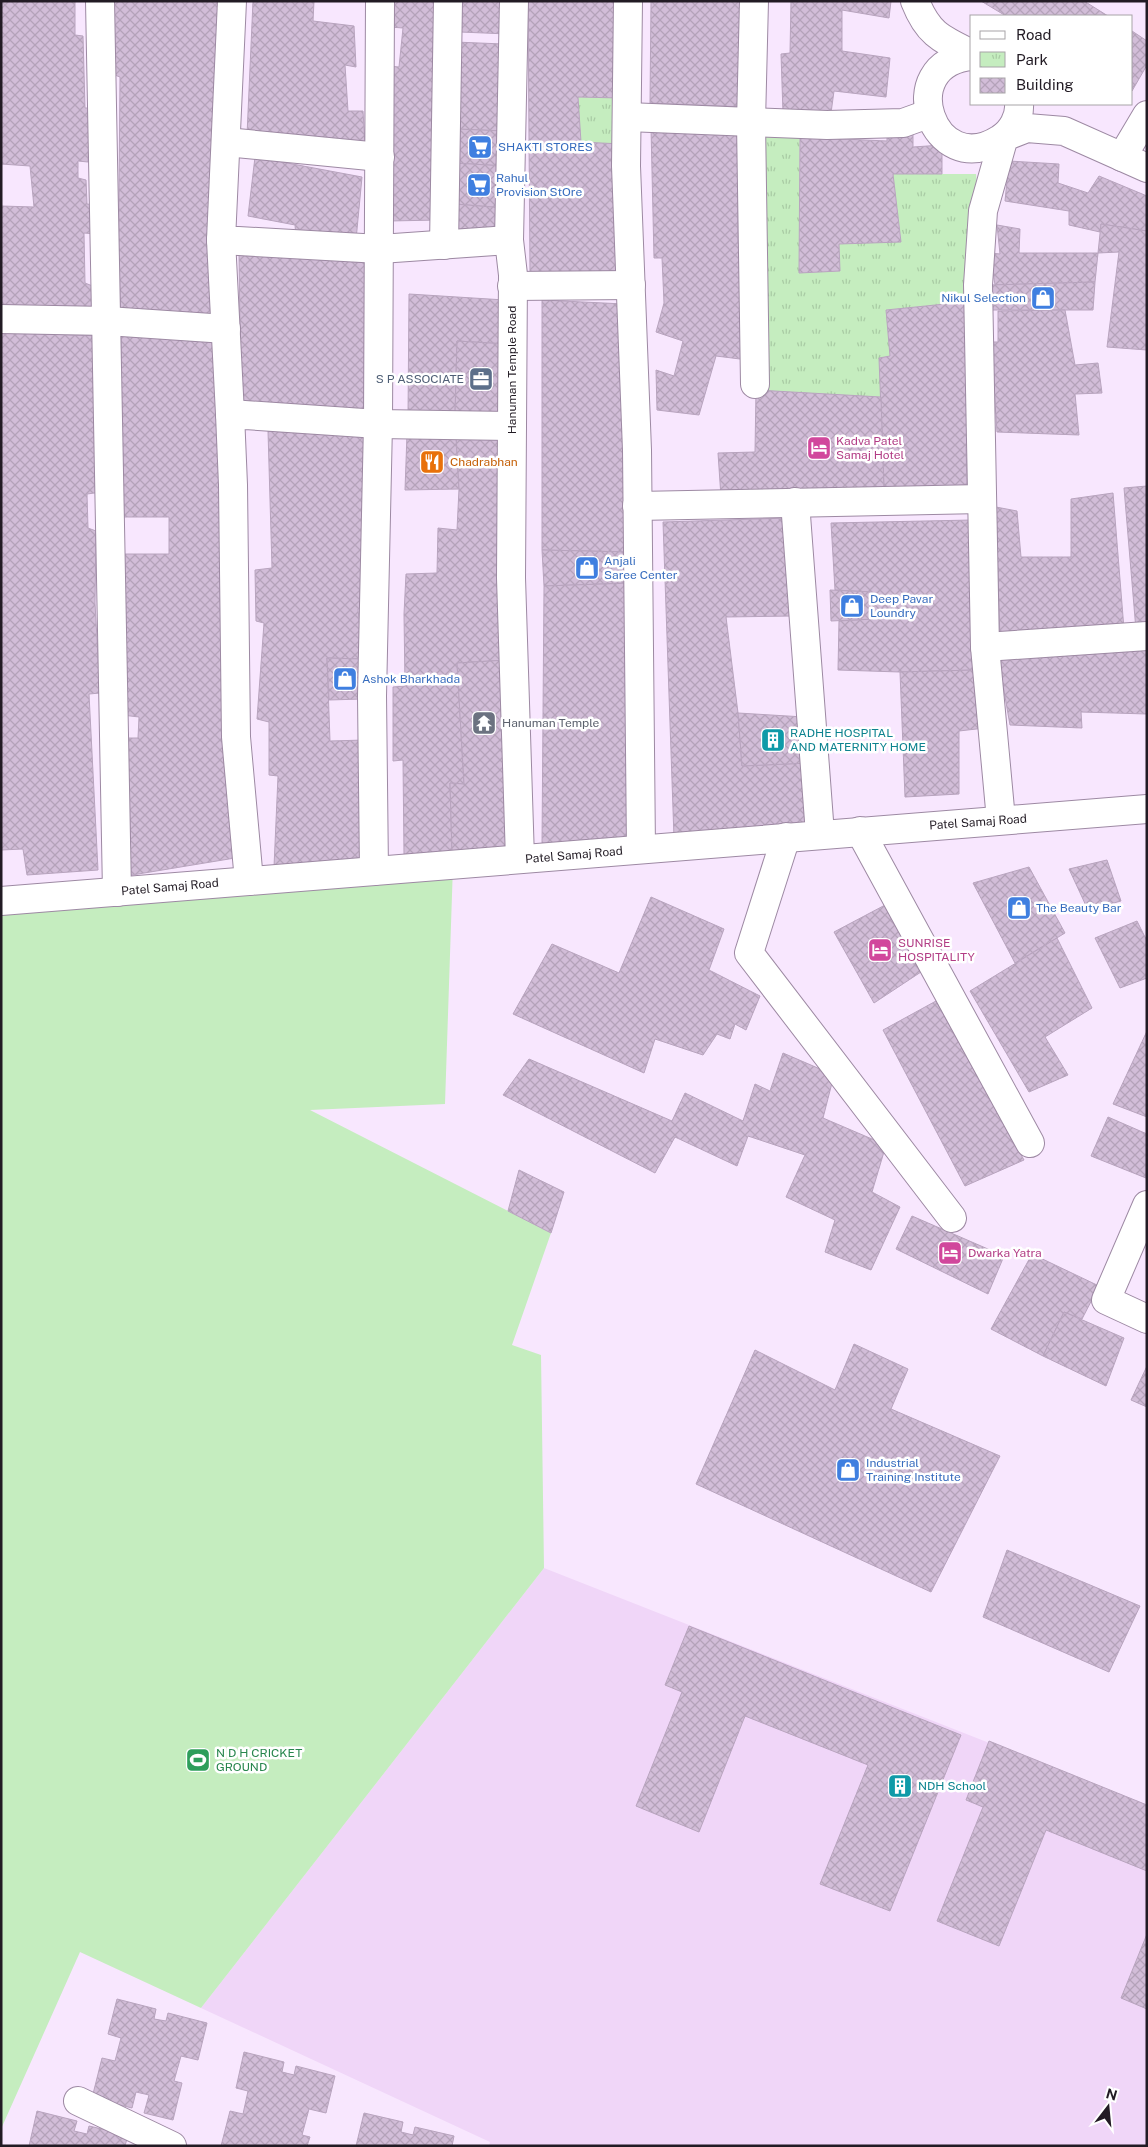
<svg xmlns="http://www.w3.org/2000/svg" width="1148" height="2147" font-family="'Public Sans',sans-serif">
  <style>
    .built { fill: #f0d6f8 }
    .grass { fill: #c5edbf }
    .park { fill: url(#park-tufts) }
    .building { fill: url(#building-cross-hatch); stroke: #b8a4be }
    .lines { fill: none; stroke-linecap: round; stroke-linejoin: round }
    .minor-casing { stroke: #9d89a3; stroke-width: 30 }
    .minor { stroke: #fff; stroke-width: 28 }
    .labels { text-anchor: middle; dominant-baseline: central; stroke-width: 5; stroke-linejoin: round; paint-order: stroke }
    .shop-label { font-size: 12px; fill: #366cbe; stroke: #fff; text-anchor: start }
    .street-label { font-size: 12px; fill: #221b24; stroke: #fff }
    .service-label { font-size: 12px; fill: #4e5e75; stroke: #fff; text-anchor: end }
    .hotel-label { font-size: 12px; fill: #b23c85; stroke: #fff; text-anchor: start }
    .food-label { font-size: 12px; fill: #c56008; stroke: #fff; text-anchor: start }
    .worship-label { font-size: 12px; fill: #5b616d; stroke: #fff; text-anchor: start }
    .culture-label { font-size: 12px; fill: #0d838f; stroke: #fff; text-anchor: start }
    .leisure-label { font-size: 12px; fill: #27864d; stroke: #fff; text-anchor: start }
  </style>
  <defs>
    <pattern id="park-tufts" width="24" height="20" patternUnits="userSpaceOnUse" patternTransform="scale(1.25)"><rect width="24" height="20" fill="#c5edbf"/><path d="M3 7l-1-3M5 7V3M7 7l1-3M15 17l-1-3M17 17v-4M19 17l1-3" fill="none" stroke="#a9cba4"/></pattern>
    <pattern id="building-cross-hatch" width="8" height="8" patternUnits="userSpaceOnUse" patternTransform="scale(1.25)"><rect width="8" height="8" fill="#d2bdd8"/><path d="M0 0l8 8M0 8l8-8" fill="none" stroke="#b4a2b9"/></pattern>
  </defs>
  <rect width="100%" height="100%" fill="#f8e7fe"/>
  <polygon class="built" points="544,1568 1147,1805 1147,2146 489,2146 490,2142 201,2008"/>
  <polygon class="grass" points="453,865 445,1104 310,1110 551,1233 512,1345 541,1355 544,1568 201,2008 80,1952 1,2129 1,901"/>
  <g class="park">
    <polygon points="578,97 627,98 617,144 581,142"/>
    <polygon points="751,122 800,124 799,273 840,271 839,244 901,241 893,174 976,174 979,202 965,302 886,310 890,356 879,358 881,397 755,390"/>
  </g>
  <g class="building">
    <polygon points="1,1 75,1 75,35 83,36 85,108 90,108 88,162 78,161 78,178 86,180 87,204 95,205 96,234 84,233 85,283 95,287 97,312 1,309 1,206 34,207 30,166 1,164"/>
    <polygon points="111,1 224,1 214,319 118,312 120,77 112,74"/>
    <polygon points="253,1 314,1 313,21 354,26 356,67 345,65 348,111 363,111 365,144 247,135"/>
    <polygon points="390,1 440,1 439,220 389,221 388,66 399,67 403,28 390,27"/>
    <polygon points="461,1 508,1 508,34 460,32"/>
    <polygon points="528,1 620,1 620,98 578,97 581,142 621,144 624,274 530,276"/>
    <polygon points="651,1 746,1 745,107 650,103"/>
    <polygon points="791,1 891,1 889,18 842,10 842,51 890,58 886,97 834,91 831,113 783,113 781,54 790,53"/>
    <polygon points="981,1 1084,1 1108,16 1006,16"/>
    <polygon points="1132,31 1147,41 1147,65 1132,91"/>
    <polygon points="455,42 503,44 504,131 457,129"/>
    <polygon points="651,128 746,133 743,201 738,200 738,244 747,243 748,360 716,356 699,415 657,410 656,370 674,376 683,341 656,332 664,303 662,258 654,258"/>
    <polygon points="457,129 504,131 504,166 455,163"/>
    <polygon points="887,132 913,134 913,147 942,145 942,174 893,174 901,242 839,244 840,271 799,273 800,137 887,141"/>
    <polygon points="255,157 362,177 356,240 296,237 295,225 248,216"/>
    <polygon points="1009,161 1059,164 1058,183 1088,193 1099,176 1147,196 1147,231 1101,224 1100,232 1069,225 1069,211 1005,201"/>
    <polygon points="455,163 504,166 504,208 455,204"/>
    <polygon points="455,204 504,208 503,233 456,237"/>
    <polygon points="1101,224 1147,231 1147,350 1107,347 1119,252 1098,253"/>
    <polygon points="997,225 1020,229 1019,253 1098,253 1095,282 995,285 990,253 1000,254"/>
    <polygon points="239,253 370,263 371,415 241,407"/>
    <polygon points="1095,282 1093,310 992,310 990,285"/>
    <polygon points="409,294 505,300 506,344 457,341 455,415 408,416"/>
    <polygon points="542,300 624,304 629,552 542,550"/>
    <polygon points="965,302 970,447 966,447 967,485 884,490 879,358 890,356 886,310"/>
    <polygon points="1065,310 1075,365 1098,363 1102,393 1075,394 1079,435 997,432 991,342 998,342 998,311"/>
    <polygon points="1,332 98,336 102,492 87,494 88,528 96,531 95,603 100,693 89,694 98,870 27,875 23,849 1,850"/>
    <polygon points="121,332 217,338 241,857 126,876 123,738 138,738 139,717 122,715 123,554 169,554 169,517 122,517"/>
    <polygon points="457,341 506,344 506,418 455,415"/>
    <polygon points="756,390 881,397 884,490 721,497 718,453 755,452"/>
    <polygon points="268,431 370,437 366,610 358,609 363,659 327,658 330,741 365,740 367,860 274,867 278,776 269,775 269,722 257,719 264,623 256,621 255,570 272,568"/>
    <polygon points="407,434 456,435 459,489 405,490"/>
    <polygon points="456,435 504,438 507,660 457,663 464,784 450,783 452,853 404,855 403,760 393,761 393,687 405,686 404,614 406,574 437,573 438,528 457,530 459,489"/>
    <polygon points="1147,486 1147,629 1136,630 1124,488"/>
    <polygon points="1113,493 1124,629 1000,640 996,507 1017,511 1021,557 1071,557 1071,499"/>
    <polygon points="789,518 793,616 726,617 738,713 742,766 808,763 810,828 674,838 663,522"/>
    <polygon points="972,520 975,670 900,672 838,670 839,621 873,619 872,592 835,590 831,523"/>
    <polygon points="542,550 629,552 631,583 544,586"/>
    <polygon points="631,583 634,838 542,845 544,586"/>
    <polygon points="830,590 872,592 873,619 831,621"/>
    <polygon points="1147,647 1147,714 1081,712 1082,728 1010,725 998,657"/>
    <polygon points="327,658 363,659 362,699 329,700"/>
    <polygon points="507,660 511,847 452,853 450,783 464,784 457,663"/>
    <polygon points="975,670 985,728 959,731 959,794 905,797 900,672"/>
    <polygon points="738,713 804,717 808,763 742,766"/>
    <polygon points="1107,860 1121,901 1088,910 1069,869"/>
    <polygon points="1029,867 1065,933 1015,963 973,883"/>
    <polygon points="651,897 724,929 709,970 760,996 746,1030 735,1024 730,1039 717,1034 703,1055 655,1039 644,1073 513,1014 552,944 619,973"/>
    <polygon points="887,904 927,968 874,1003 834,932"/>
    <polygon points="1137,921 1147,941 1147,978 1120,988 1095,938"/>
    <polygon points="1057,938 1092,1008 1045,1037 1068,1075 1029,1092 970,991"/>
    <polygon points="936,1001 1024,1160 965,1186 883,1030"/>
    <polygon points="1147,1031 1147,1117 1113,1104"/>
    <polygon points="783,1053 834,1075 823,1118 886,1145 872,1192 900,1207 871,1270 825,1252 835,1220 786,1197 805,1155 748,1136 737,1166 675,1137 655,1173 503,1095 529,1059 672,1121 685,1093 743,1121 755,1084 770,1091"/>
    <polygon points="1108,1117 1147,1134 1146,1178 1091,1156"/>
    <polygon points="519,1170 564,1192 551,1233 508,1211"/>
    <polygon points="912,1216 1004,1256 988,1294 896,1249"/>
    <polygon points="1032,1254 1099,1286 1082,1319 1064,1312 1043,1356 991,1329"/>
    <polygon points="1064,1312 1124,1338 1106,1386 1043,1356"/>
    <polygon points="854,1344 908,1369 891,1409 1000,1456 931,1592 696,1484 755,1350 835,1390"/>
    <polygon points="1147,1366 1147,1407 1131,1400"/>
    <polygon points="1007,1550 1140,1606 1109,1672 983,1617"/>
    <polygon points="689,1626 961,1735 890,1911 820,1884 868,1765 745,1716 699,1832 636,1806 682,1692 665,1685"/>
    <polygon points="989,1741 1147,1805 1147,1871 1046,1830 999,1946 937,1921 983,1807 966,1800"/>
    <polygon points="1147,1934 1147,2009 1121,1998"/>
    <polygon points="117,1999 156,2009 154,2019 166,2021 168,2013 207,2023 198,2060 181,2056 174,2081 182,2083 173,2120 144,2113 149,2095 136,2092 132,2108 92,2098 102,2058 115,2061 121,2038 108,2034"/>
    <polygon points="244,2052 284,2062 282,2072 294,2075 296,2066 335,2076 326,2113 309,2109 302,2135 310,2137 307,2146 221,2146 230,2111 243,2114 248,2091 236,2088"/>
    <polygon points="37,2111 77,2121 74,2131 87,2134 89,2126 128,2135 125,2146 29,2146"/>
    <polygon points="364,2113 403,2122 401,2132 413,2135 415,2127 454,2136 452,2146 356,2146"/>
  </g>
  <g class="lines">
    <defs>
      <g id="minor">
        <polyline points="100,1 117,892"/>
        <polyline points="232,1 221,240 380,249 509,240"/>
        <polyline points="514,1 509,240 513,275 511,578 520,859"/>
        <polyline points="628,1 626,166 637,450 641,849"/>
        <polyline points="754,1 751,122 755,384"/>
        <path d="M915,1c13,33 26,38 57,53"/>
        <path d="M972,56c-80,7 -39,126 28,83 12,-7 20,-22 19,-35"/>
        <polyline points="627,117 827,125 903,123 928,114"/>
        <polyline points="226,142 380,157"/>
        <polyline points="1122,157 1147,115"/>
        <polyline points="221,240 230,414"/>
        <polyline points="444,245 448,1"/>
        <polyline points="512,286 631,285"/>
        <polyline points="1,319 107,321 226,329"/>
        <polyline points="795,502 820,834"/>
        <polyline points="637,506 982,499"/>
        <polyline points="985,647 1147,636"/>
        <polyline points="1001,820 985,647 978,285 983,211 1004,137 1027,128 1064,131 1147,168"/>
        <polyline points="860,831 1030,1143"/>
        <polyline points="786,837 749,953 952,1218"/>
        <polyline points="374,871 372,696 378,424 380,1"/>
        <polyline points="249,881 236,737 233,485 230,414 378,424 512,426"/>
        <polyline points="1,901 1147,809"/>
        <polyline points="1147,1205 1106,1300 1147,1319"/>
        <polyline points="78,2101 172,2146"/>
      </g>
    </defs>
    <use href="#minor" class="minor-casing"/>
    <use href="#minor" class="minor"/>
  </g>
  <defs>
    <symbol id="supermarket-square" viewBox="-11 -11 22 22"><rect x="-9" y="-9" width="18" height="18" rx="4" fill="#3f7fe0" stroke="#fff"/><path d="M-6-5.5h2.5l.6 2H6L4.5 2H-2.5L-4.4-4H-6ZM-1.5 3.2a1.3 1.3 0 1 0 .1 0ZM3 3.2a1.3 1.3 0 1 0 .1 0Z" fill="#fff"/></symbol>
    <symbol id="shop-square" viewBox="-11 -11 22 22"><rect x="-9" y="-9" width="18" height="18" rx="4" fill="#3f7fe0" stroke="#fff"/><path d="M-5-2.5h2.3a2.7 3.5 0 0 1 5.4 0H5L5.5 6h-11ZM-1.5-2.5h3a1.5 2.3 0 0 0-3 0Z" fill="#fff"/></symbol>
    <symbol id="office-square" viewBox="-11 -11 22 22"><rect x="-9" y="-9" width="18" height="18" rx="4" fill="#5c6f8a" stroke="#fff"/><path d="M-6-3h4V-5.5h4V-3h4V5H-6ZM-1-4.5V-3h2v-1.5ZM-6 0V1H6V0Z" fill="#fff"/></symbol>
    <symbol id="hotel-square" viewBox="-11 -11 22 22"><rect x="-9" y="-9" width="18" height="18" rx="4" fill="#d1479c" stroke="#fff"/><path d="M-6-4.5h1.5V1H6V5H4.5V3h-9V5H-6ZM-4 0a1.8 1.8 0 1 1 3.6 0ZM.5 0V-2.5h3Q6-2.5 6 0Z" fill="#fff"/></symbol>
    <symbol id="restaurant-square" viewBox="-11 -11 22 22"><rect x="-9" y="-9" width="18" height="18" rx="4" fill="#e8710a" stroke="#fff"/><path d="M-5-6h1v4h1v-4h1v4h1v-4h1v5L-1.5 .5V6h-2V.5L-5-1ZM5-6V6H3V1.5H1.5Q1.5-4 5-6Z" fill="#fff"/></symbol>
    <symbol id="temple-square" viewBox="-11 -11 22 22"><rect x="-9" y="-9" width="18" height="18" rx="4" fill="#6b7280" stroke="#fff"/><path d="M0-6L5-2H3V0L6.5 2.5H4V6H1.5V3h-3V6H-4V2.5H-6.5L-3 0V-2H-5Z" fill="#fff"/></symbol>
    <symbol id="building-square" viewBox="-11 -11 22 22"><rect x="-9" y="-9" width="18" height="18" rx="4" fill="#0f9aa8" stroke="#fff"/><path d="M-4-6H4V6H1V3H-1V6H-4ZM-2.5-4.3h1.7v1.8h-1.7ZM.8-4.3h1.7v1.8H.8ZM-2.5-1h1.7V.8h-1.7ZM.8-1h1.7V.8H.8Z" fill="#fff"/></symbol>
    <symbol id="stadium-square" viewBox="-11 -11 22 22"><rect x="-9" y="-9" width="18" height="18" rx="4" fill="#2e9e5b" stroke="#fff"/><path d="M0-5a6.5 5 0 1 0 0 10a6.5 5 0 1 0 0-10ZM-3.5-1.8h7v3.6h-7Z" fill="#fff"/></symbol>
  </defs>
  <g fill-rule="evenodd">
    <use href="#supermarket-square" x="466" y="133" width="28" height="28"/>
    <use href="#supermarket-square" x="465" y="171" width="28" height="28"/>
    <use href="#shop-square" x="1029" y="284" width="28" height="28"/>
    <use href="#office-square" x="467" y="365" width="28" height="28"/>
    <use href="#hotel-square" x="805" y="434" width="28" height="28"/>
    <use href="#restaurant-square" x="418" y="448" width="28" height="28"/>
    <use href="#shop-square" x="573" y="554" width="28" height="28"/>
    <use href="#shop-square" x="838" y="592" width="28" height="28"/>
    <use href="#shop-square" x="331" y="665" width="28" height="28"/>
    <use href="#temple-square" x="470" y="709" width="28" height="28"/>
    <use href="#building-square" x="759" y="726" width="28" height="28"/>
    <use href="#shop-square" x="1005" y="894" width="28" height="28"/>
    <use href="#hotel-square" x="866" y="936" width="28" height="28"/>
    <use href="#hotel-square" x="936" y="1239" width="28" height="28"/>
    <use href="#shop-square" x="834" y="1456" width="28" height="28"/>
    <use href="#stadium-square" x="184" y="1746" width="28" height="28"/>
    <use href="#building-square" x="886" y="1772" width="28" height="28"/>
  </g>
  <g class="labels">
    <g class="shop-label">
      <text x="498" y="147">SHAKTI STORES</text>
      <text x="496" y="178">Rahul<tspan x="496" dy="14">Provision StOre</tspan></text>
      <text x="1026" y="298" text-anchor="end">Nikul Selection</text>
      <text x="604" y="561">Anjali<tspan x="604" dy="14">Saree Center</tspan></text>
      <text x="870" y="599">Deep Pavar<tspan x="870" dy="14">Loundry</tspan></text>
      <text x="362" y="679">Ashok Bharkhada</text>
      <text x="1036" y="908">The Beauty Bar</text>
      <text x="866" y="1463">Industrial<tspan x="866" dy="14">Training Institute</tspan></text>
    </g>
    <g class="street-label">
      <text transform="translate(512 370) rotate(-90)">Hanuman Temple Road</text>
      <text transform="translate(978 822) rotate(-4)">Patel Samaj Road</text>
      <text transform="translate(574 855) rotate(-5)">Patel Samaj Road</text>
      <text transform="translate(170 887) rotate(-5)">Patel Samaj Road</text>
    </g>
    <g class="service-label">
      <text x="464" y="379">S P ASSOCIATE</text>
    </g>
    <g class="hotel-label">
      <text x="836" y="441">Kadva Patel<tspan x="836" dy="14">Samaj Hotel</tspan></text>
      <text x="898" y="943">SUNRISE<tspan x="898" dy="14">HOSPITALITY</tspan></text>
      <text x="968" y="1253">Dwarka Yatra</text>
    </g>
    <g class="food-label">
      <text x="450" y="462">Chadrabhan</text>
    </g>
    <g class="worship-label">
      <text x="502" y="723">Hanuman Temple</text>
    </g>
    <g class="culture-label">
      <text x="790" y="733">RADHE HOSPITAL<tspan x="790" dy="14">AND MATERNITY HOME</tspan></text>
      <text x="918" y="1786">NDH School</text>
    </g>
    <g class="leisure-label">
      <text x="216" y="1753">N D H CRICKET<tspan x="216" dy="14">GROUND</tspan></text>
    </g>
  </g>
  <rect width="1148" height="2147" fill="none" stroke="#221b24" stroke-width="5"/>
  <rect x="970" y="15" width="162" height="90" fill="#ffffff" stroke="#a7a4a7"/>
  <rect x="980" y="31" width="25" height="8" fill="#ffffff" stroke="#a7a4a7"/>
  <text x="1016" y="40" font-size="15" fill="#221b24">Road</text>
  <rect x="980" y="52" width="25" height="15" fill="url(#park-tufts)" stroke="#a7a4a7"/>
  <text x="1016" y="65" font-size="15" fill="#221b24">Park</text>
  <rect x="980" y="78" width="25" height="15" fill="url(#building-cross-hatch)" stroke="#a7a4a7"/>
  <text x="1016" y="90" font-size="15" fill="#221b24">Building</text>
  <g transform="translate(1108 2107) rotate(16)" stroke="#ffffff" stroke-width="4" paint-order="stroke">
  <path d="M0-4L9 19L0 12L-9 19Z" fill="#221b24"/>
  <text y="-8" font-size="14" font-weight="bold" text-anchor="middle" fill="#221b24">N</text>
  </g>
</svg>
